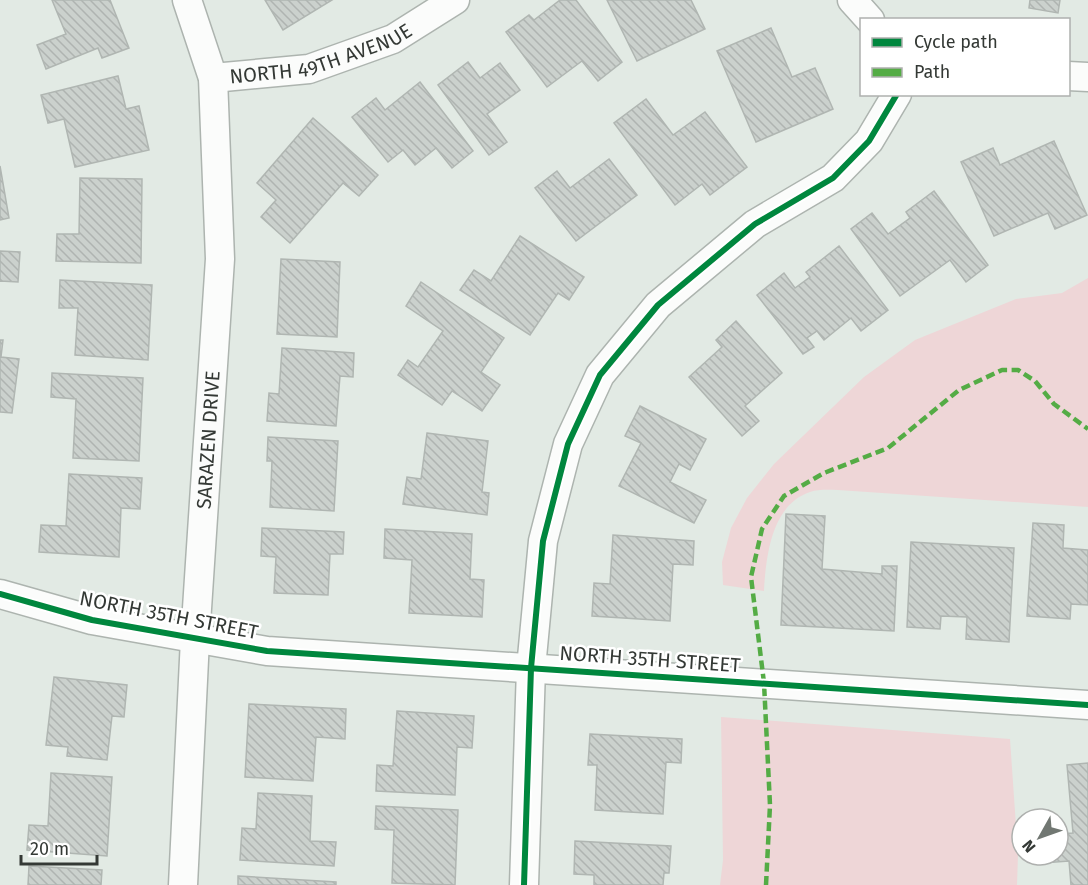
<svg xmlns="http://www.w3.org/2000/svg" width="1088" height="885" font-family="'Fira Sans',sans-serif">
  <style>
    .green { fill: #eed6d7 }
    .building { fill: url(#building-back-hatch); stroke: #b0b6b2; stroke-width: 1.5 }
    .lines { fill: none; stroke-linecap: round; stroke-linejoin: round }
    .minor-casing { stroke: #adb4af; stroke-width: 31 }
    .minor { stroke: #fbfcfb; stroke-width: 28 }
    .quiet { stroke: #54ac45; stroke-width: 4.5; stroke-dasharray: 9 4.5; stroke-linecap: butt }
    .cycleway-casing { stroke: #fff; stroke-width: 10 }
    .cycleway { stroke: #00873e; stroke-width: 6 }
    .labels { text-anchor: middle; dominant-baseline: central; stroke-width: 5; stroke-linejoin: round; paint-order: stroke }
    .street-label { font-size: 20px; fill: #343935; stroke: #fff }
  </style>
  <defs>
    <pattern id="building-back-hatch" width="6" height="6" patternUnits="userSpaceOnUse" patternTransform="scale(1.5)"><rect width="6" height="6" fill="#cbd1cd"/><path d="M-1 5l2 2M0 0l6 6M5-1l2 2" fill="none" stroke="#afb4b1"/></pattern>
  </defs>
  <rect width="100%" height="100%" fill="#e2eae4"/>
  <g class="green">
    <path d="M1088,278v229l-250,-17c-9,0 -19,-1 -28,2 -39,13 -44,65 -46,99l-41,-6 -1,-23 9,-34 16,-30 27,-34 90,-87 51,-37 101,-41 46,-6z"/>
    <polygon points="721,717 1010,739 1018,855 1017,885 720,885 723,860"/>
  </g>
  <g class="building">
    <polygon points="52,0 110,0 129,48 102,58 98,48 46,69 37,45 66,34"/>
    <polygon points="265,0 332,0 283,30"/>
    <polygon points="560,0 576,0 622,62 598,81 582,61 547,87 506,32 529,15 534,20"/>
    <polygon points="607,0 691,0 705,29 637,61"/>
    <polygon points="1030,0 1060,0 1058,13 1029,8"/>
    <polygon points="771,28 792,77 815,68 833,109 756,142 717,51"/>
    <polygon points="468,62 480,78 500,63 520,90 487,114 507,142 489,155 438,85"/>
    <polygon points="118,76 126,109 139,106 149,150 75,167 64,119 48,123 41,95"/>
    <polygon points="420,82 473,151 452,168 436,148 415,165 403,150 388,162 352,117 376,98 385,110"/>
    <polygon points="646,99 673,135 705,112 747,167 710,195 702,184 675,205 614,123"/>
    <polygon points="313,118 378,175 359,196 343,183 290,243 261,217 276,200 257,183"/>
    <polygon points="1054,141 1087,215 1055,229 1048,213 994,236 961,162 993,148 1000,165"/>
    <polygon points="609,159 637,195 576,241 535,188 557,171 570,188"/>
    <polygon points="0,166 9,218 0,220"/>
    <polygon points="80,178 142,179 141,263 56,261 57,234 79,234"/>
    <polygon points="934,191 988,265 966,282 950,260 900,296 851,229 872,213 888,234 910,218 906,212"/>
    <polygon points="520,236 584,277 569,300 558,293 530,335 460,290 474,270 491,281"/>
    <polygon points="839,246 888,310 861,331 851,318 824,340 817,331 807,338 814,347 803,354 757,295 784,273 795,288 810,277 806,272"/>
    <polygon points="0,251 20,252 18,282 0,281 0,282"/>
    <polygon points="281,259 340,262 337,337 277,334"/>
    <polygon points="60,280 152,285 148,360 75,355 78,308 59,308"/>
    <polygon points="421,282 504,338 481,372 500,385 482,411 452,391 442,405 398,375 408,360 418,367 443,331 406,306"/>
    <polygon points="736,321 782,373 745,406 759,421 742,436 689,377 722,347 716,340"/>
    <polygon points="0,340 3,340 1,357 19,359 12,413 0,412"/>
    <polygon points="282,348 354,353 353,377 340,376 336,426 267,421 269,393 279,394"/>
    <polygon points="52,373 143,378 139,461 73,458 76,399 51,397"/>
    <polygon points="640,406 706,439 690,470 679,464 670,482 706,500 694,523 619,486 641,443 625,436"/>
    <polygon points="427,433 488,441 482,492 489,493 487,515 403,504 407,477 421,479"/>
    <polygon points="268,437 338,441 334,511 270,507 272,461 267,461"/>
    <polygon points="69,474 142,478 140,509 121,508 119,557 39,552 41,525 66,526"/>
    <polygon points="786,514 825,516 822,569 882,574 882,566 897,566 894,631 781,625"/>
    <polygon points="1033,523 1064,525 1063,548 1088,550 1088,605 1071,604 1070,619 1027,616"/>
    <polygon points="262,528 344,532 343,554 330,554 328,595 274,593 276,557 261,556"/>
    <polygon points="385,529 472,534 470,579 484,580 482,617 409,613 412,560 384,558"/>
    <polygon points="613,535 694,541 693,565 673,564 670,621 592,616 594,583 610,584"/>
    <polygon points="911,542 1014,548 1009,642 966,639 967,617 941,616 940,629 907,627"/>
    <polygon points="54,677 127,685 124,717 112,716 107,760 67,756 68,747 46,745"/>
    <polygon points="249,704 346,709 345,739 316,737 313,781 245,777"/>
    <polygon points="397,711 474,716 472,748 457,747 455,795 376,791 377,765 393,766"/>
    <polygon points="590,734 682,739 681,763 666,762 663,814 595,810 597,765 588,765"/>
    <polygon points="1088,763 1088,885 1071,885 1069,861 1043,863 1043,855 1058,855 1058,834 1073,833 1067,765"/>
    <polygon points="51,773 112,777 107,856 27,850 29,825 48,826"/>
    <polygon points="258,793 312,796 310,841 336,842 334,866 240,860 242,828 256,829"/>
    <polygon points="376,806 458,810 455,885 392,883 394,830 375,829"/>
    <polygon points="575,841 671,846 669,873 664,873 663,885 594,885 594,875 574,874"/>
    <polygon points="29,866 102,870 101,885 28,885"/>
    <polygon points="238,876 336,882 336,885 238,885"/>
  </g>
  <g class="lines">
    <defs>
      <g id="minor">
        <polyline points="852,0 870,20"/>
        <polyline points="1068,76 1088,77"/>
        <path id="s1" d="M213,78l96,-9 84,-30 62,-39"/>
        <polyline points="0,594 92,620 267,651 1088,705"/>
        <path id="s2" d="M183,885l12,-246 25,-380 -7,-181 -26,-78"/>
        <polyline points="524,885 531,668 543,541 568,444 600,375 658,305 755,224 833,178 869,141 897,94"/>
      </g>
    </defs>
    <use href="#minor" class="minor-casing"/>
    <use href="#minor" class="minor"/>
    <polyline class="quiet" points="766,885 770,805 764,683 751,577 762,529 784,496 824,473 888,448 959,390 1002,370 1018,370 1035,381 1054,404 1088,429"/>
    <defs>
      <g id="cycleway">
        <polyline points="0,594 92,620 267,651 1088,705"/>
        <polyline points="524,885 531,668 543,541 568,444 600,375 658,305 755,224 833,178 869,141 897,94"/>
      </g>
    </defs>
    <use href="#cycleway" class="cycleway-casing"/>
    <use href="#cycleway" class="cycleway"/>
  </g>
  <g class="labels">
    <g class="street-label">
      <text stroke="none"><textPath href="#s1" startOffset="111">NORTH 49TH AVENUE</textPath></text>
      <text stroke="none"><textPath href="#s2" startOffset="446">SARAZEN DRIVE</textPath></text>
      <text transform="translate(169 615) rotate(11)">NORTH 35TH STREET</text>
      <text transform="translate(650 659) rotate(4)">NORTH 35TH STREET</text>
    </g>
  </g>
  <rect x="860" y="18" width="210" height="78" fill="#ffffff" stroke="#aeb0ae" stroke-width="1.5"/>
  <rect x="872" y="38" width="30" height="9" fill="#00873e" stroke="#aeb0ae" stroke-width="1.5"/>
  <text x="914" y="48" font-size="18" fill="#343935">Cycle path</text>
  <rect x="872" y="68" width="30" height="9" fill="#54ac45" stroke="#aeb0ae" stroke-width="1.5"/>
  <text x="914" y="78" font-size="18" fill="#343935">Path</text>
  <g transform="translate(1040 837) rotate(230)"><circle r="28" fill="#ffffff" stroke="#aeb0ae" stroke-width="1.5"/>
  <path d="M0-4.5L10 22L0 15L-10 22Z" fill="#717772"/>
  <text y="-9" font-size="16" font-weight="bold" text-anchor="middle" fill="#343935">N</text>
  </g>
  <path d="M21 855v9h76v-9" fill="none" stroke="#343935" stroke-width="3"/>
  <text x="30" y="855" font-size="18" fill="#343935" stroke="#ffffff" stroke-width="4.5" paint-order="stroke">20 m</text>
</svg>
